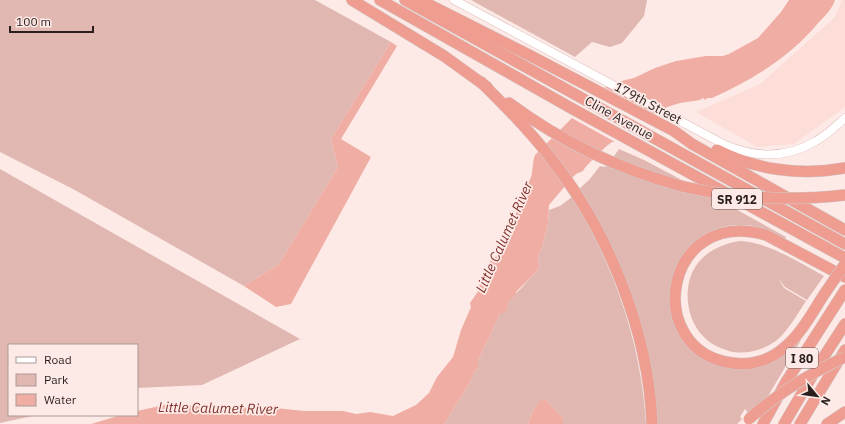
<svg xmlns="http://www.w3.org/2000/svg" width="845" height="424" font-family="'IBM Plex Sans',sans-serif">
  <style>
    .built { fill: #fdddd8 }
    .green { fill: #e0b7b1 }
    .water { fill: #f0ada4 }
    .pier { fill: #fdeae7 }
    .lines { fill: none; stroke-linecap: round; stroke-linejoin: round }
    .secondary-casing { stroke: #dbbcb8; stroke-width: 9 }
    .highway-casing { stroke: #d0cecd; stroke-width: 12 }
    .secondary { stroke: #fff; stroke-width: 8 }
    .highway { stroke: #ef9c91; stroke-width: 11 }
    .highway-bridge-casing { stroke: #d0cecd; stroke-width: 12; stroke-linecap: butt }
    .highway-bridge { stroke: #ef9c91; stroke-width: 11 }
    .labels { text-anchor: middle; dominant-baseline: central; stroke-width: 3.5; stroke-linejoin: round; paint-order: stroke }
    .shield { fill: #fdeae7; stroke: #695c5a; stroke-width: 1 }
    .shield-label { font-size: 12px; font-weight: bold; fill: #2a1f1d }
    .street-label { font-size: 13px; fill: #2a1f1d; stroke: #fdeae7 }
    .water-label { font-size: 14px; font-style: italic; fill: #81322b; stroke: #fdeae7 }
  </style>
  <rect width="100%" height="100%" fill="#fdeae7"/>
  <polygon class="built" points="842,0 845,0 845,107 794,144 757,147 696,112 760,84 835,17"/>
  <g class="green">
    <polygon points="0,0 315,0 391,42 331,139 338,167 279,264 244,286 73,189 0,152"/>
    <polygon points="471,0 647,0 644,16 622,43 610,47 592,42 575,57"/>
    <polygon points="619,149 644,160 680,179 681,182 612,159"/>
    <path d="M600,166l4,1 3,-1 53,19 54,12 72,40 -1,2c-14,-8 -29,-15 -45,-14 -67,0 -95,86 -44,128 12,10 28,16 44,16 24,0 46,-11 60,-30l1,1 -47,80 -9,-11 -5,8 2,2 -5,5h-83l-9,-70 -67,-164 11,-10z"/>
    <polygon points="0,169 300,339 202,385 137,388 137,345 9,345 9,415 37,415 0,423"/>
    <path d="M572,197c42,69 69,145 74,227h-83v-6l-18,-19c-9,2 -14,17 -17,25h-84l24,-38 5,-10v-3l5,-5v-7l5,-12 6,-11 10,-23 8,-7v-5l2,-4c5,-1 21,-22 28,-28l2,-4 -1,-11 4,-8 6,-25 1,-13 11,-4z"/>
    <path d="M740,241c28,1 60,22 84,35l-17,24 -22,-13 -7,-9 6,10 22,13c-8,12 -18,30 -29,39 -15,11 -34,16 -51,10 -9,-3 -17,-7 -23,-14 -18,-18 -21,-53 -5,-73 10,-13 27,-20 42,-22z"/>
  </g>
  <g class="water">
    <path d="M789,0h46c-3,9 -9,15 -16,22 -28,34 -66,58 -107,76h-5l-2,2 -2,-2 -3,2 -20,3 -13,4 -49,34c-2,0 -4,1 -6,1 -5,3 -27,24 -29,29l-7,3 -4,4 -23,27 -1,18 -6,25 -4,8 1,11 -2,4 -20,20 -3,6 -5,3 -3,11 -7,4 -10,23 -6,11 -5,12v7l-5,5v3l-5,10 -24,38h-353l30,-9h16v-4l27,-6h16l54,3 33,-1 37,4h39l13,3 14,-2 23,4 23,-11 13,-12 8,-16 16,-20 8,-27 10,-23 -1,-4 9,-13v-4l12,-26 8,-6 6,-15 10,-9 -1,-5 -4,1 -3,-1 1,-4 3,-2 3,1c3,-6 3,-16 4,-22l7,-7 -1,-5c11,-6 7,-21 11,-31l66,-66 24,-9 9,-2 21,-10 21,-7 30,-5h17l6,-2 29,-16 23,-26z"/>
    <polygon points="391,42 397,46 341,139 371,157 291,304 276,307 244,286 279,264 338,167 331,139"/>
    <path d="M545,399l18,19v6h-35c3,-9 7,-18 13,-24z"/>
  </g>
  <polygon class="pier" points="602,86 657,115 633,134 617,143 570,117 572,116 588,96"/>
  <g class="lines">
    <defs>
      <path id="secondary" d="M454,0l271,145c31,13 61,14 91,-4 11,-6 20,-15 29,-23"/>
      <g id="highway">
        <polyline points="352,0 444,56 487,87"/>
        <polyline points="380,0 571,108 845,258"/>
        <polyline points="405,0 845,244"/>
        <polyline points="420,0 529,55 655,121 674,131 692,144 845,230"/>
        <path d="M481,82c24,24 48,48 68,74 58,72 100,175 103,268"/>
        <path d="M509,103c54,40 108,65 172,83"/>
        <path d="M717,150c39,20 85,26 128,18"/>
        <path d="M825,293c-12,18 -23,40 -40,54 -14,13 -34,19 -53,16 -90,-12 -69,-157 34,-128l79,42"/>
        <polyline points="763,424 786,382 845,290"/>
        <polyline points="784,424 821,361 845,324"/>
        <polyline points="800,424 845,350"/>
        <polyline points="827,424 845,412"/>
      </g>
    </defs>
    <use href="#secondary" class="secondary-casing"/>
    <use href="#highway" class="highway-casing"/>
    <use href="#secondary" class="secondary"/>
    <use href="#highway" class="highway"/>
    <defs>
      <g id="highway-bridge">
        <path d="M681,186c54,13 109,15 164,9"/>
        <polyline points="825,293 845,264"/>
        <path d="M749,419c29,-26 62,-46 96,-62"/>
      </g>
    </defs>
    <use href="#highway-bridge" class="highway-bridge-casing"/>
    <use href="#highway-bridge" class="highway-bridge"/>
  </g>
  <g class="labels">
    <g class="shield">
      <rect x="712" y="189" width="50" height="20" rx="3"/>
      <rect x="786" y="348" width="32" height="20" rx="3"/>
    </g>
    <g class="shield-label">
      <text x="737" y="199">SR 912</text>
      <text x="802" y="358">I 80</text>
    </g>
    <g class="street-label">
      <text transform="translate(648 103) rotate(28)">179th Street</text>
      <text transform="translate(619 118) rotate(29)">Cline Avenue</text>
    </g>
    <g class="water-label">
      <text transform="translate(504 237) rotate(-66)">Little Calumet River</text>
      <text transform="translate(218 408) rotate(1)">Little Calumet River</text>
    </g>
  </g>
  <rect x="8" y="344" width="130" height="72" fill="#fdeae7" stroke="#a99996"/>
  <rect x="16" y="357" width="20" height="6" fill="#ffffff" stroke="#a99996"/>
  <text x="44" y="364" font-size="12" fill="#2a1f1d">Road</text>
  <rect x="16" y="374" width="20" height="12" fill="#e0b7b1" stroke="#a99996"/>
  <text x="44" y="384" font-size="12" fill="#2a1f1d">Park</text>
  <rect x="16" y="394" width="20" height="12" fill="#f0ada4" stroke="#a99996"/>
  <text x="44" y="404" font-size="12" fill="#2a1f1d">Water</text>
  <g transform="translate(817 396) rotate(119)" stroke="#fdeae7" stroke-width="3" paint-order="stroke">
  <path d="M0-3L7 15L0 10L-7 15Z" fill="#2a1f1d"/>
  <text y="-6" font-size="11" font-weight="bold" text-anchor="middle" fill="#2a1f1d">N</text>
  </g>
  <path d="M10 26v6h83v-6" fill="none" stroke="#2a1f1d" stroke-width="2"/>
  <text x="16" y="26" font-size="12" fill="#2a1f1d" stroke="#fdeae7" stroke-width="3" paint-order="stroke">100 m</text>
</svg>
